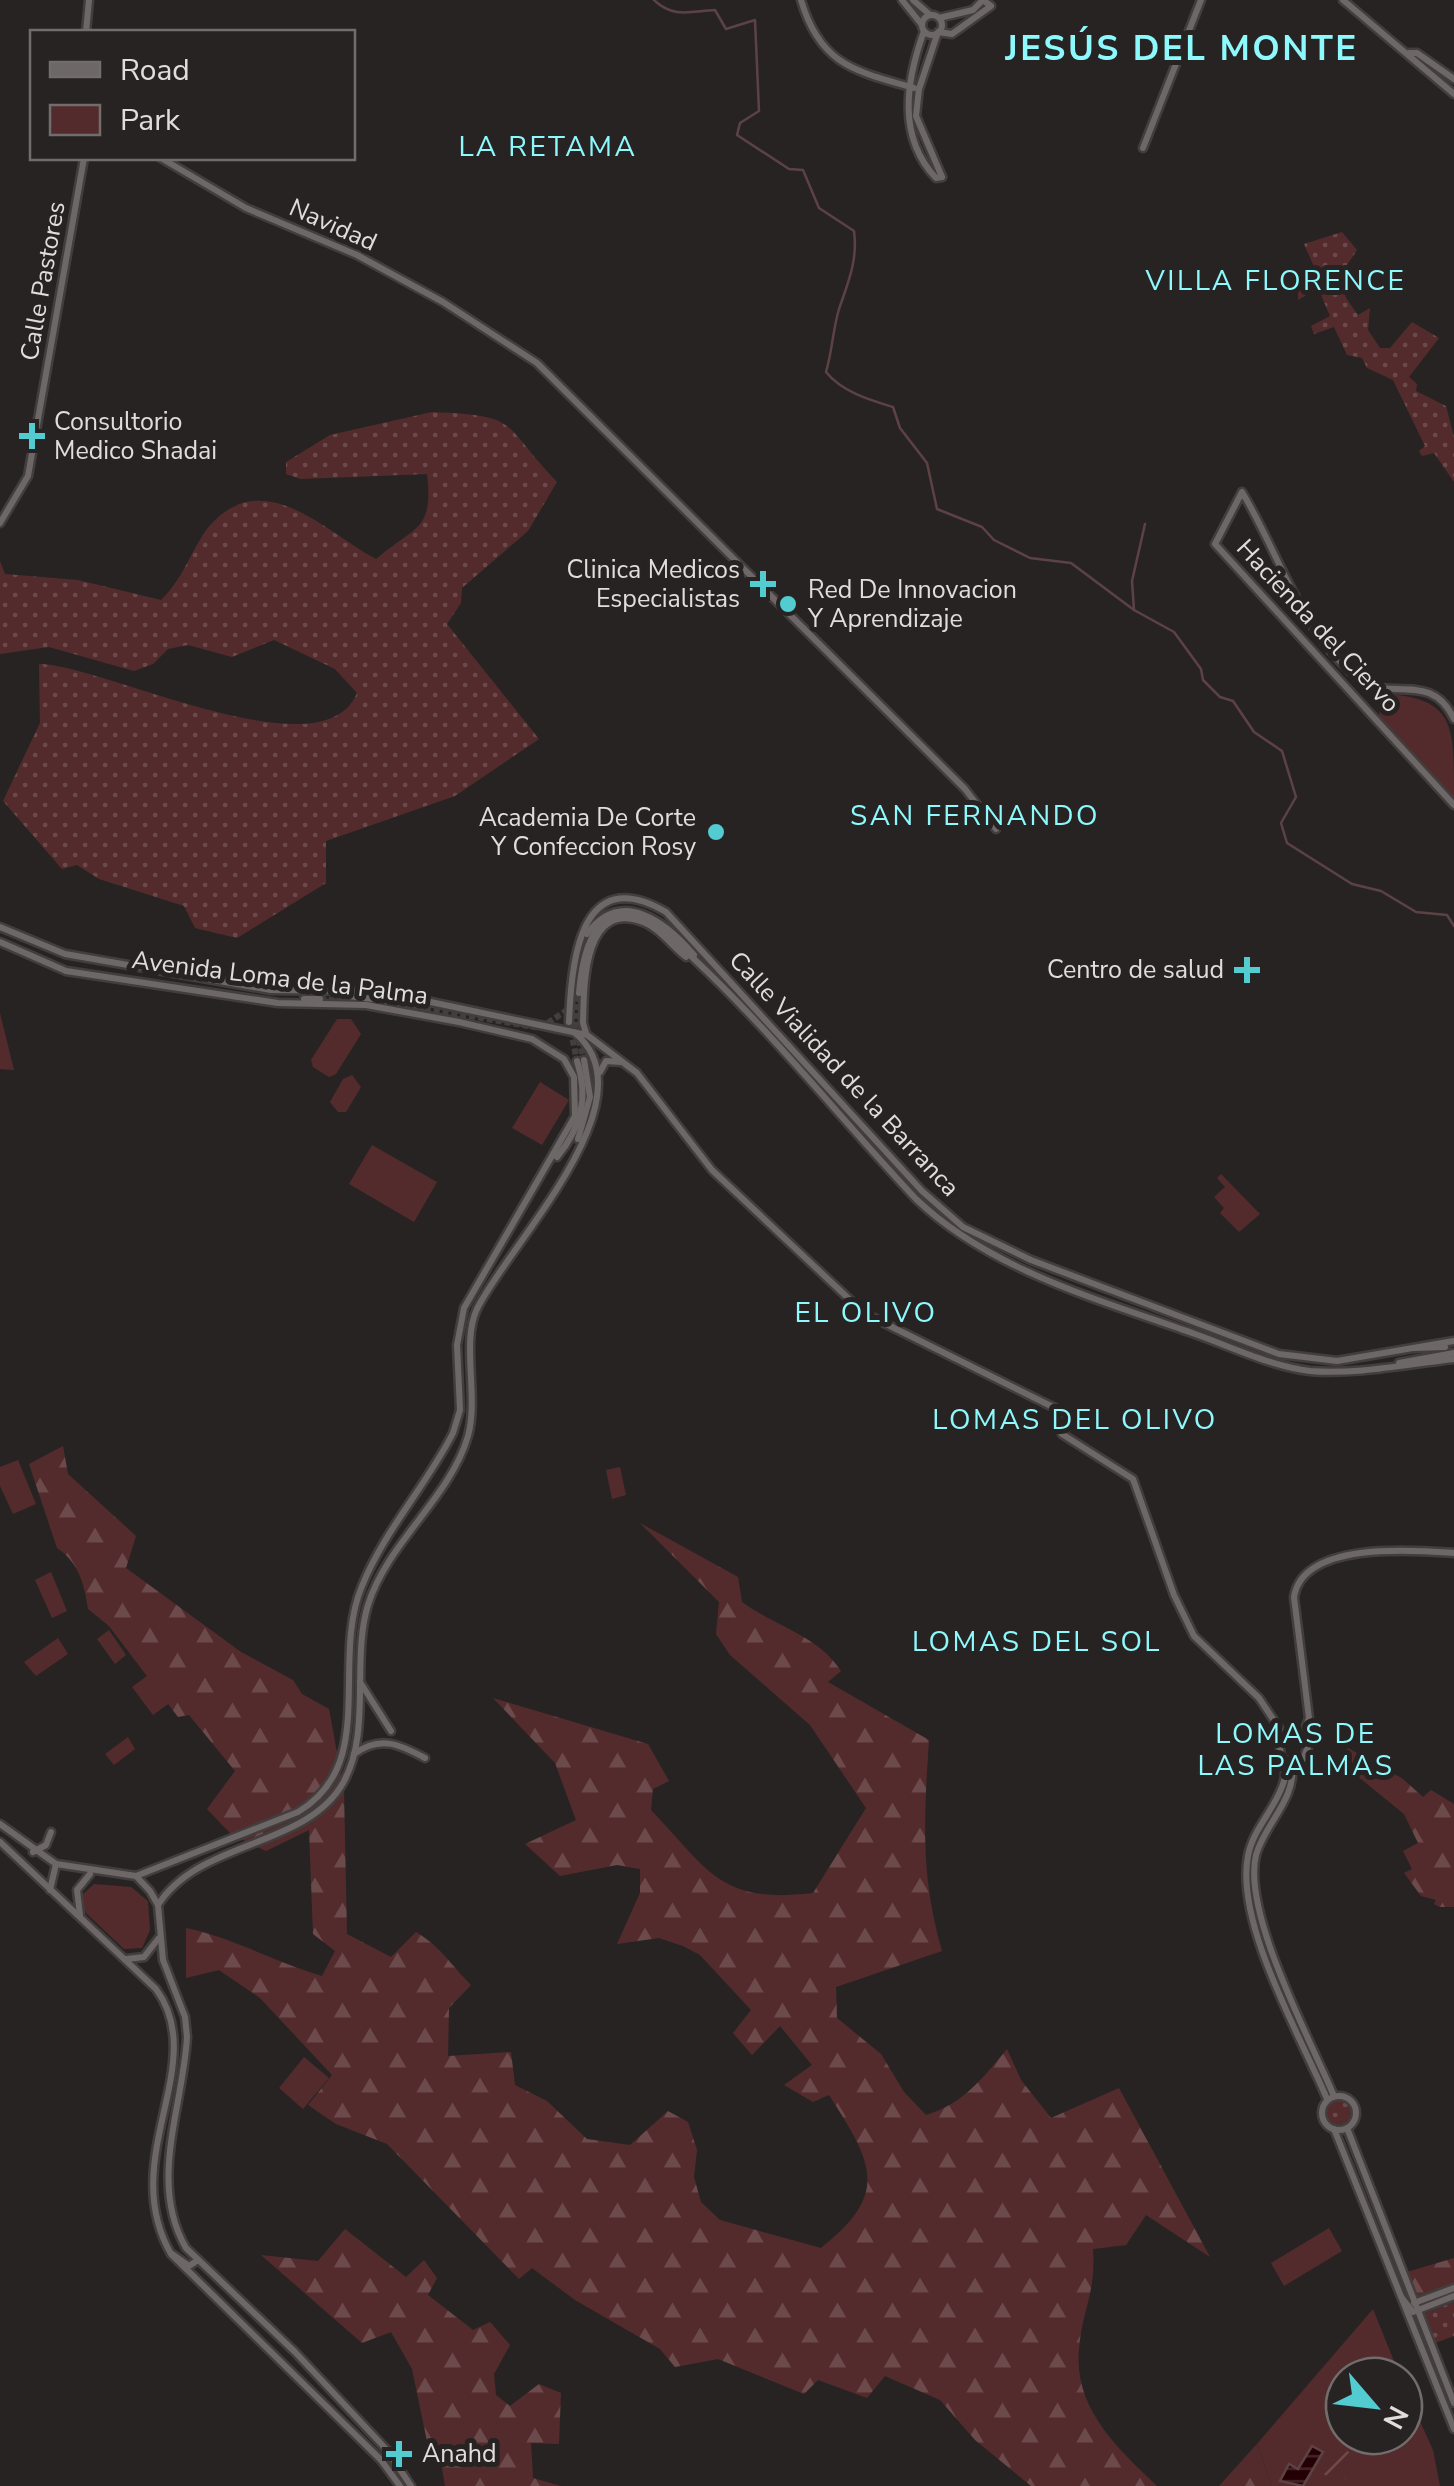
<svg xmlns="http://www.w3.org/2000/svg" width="1454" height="2486" font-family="'Nunito Sans',sans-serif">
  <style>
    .grass { fill: url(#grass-dots) }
    .forest { fill: url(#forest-firs) }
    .park { fill: #542b2c }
    .garden { fill: url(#garden-furrows) }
    .water { fill: url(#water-rules); stroke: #5c4245; stroke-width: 2.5 }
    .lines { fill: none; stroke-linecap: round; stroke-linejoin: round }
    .stream { stroke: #5c4245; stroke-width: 2.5 }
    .secondary-tunnel { stroke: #443f3f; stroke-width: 6; stroke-dasharray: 6 3; stroke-linecap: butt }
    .tertiary-casing { stroke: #433e3e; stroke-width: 11 }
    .secondary-casing { stroke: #433e3e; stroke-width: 11 }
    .tertiary { stroke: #6d6767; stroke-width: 6 }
    .secondary { stroke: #6d6767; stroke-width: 6 }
    .poi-dot { fill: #52ccd0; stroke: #282323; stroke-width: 4 }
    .labels { text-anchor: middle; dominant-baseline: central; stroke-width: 10; stroke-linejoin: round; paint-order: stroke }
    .street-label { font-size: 25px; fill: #e0dddd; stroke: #282323 }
    .poi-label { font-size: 25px; fill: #e0dddd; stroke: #282323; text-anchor: start }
    .neighbourhood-label { font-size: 28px; letter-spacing: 2.5px; fill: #8df9fc; stroke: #282323 }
    .district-label { font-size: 35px; font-weight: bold; letter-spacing: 2.5px; fill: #8df9fc; stroke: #282323 }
  </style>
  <defs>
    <pattern id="grass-dots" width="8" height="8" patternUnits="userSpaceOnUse" patternTransform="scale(2.5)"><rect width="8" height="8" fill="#542b2c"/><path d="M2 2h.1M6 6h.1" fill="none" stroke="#6c494a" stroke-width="1.8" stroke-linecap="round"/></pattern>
    <pattern id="forest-firs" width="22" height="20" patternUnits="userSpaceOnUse" patternTransform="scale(2.5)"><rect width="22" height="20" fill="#542b2c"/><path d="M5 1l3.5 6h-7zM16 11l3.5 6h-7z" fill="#6c494a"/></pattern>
    <pattern id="garden-furrows" width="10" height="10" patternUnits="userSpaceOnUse" patternTransform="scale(2.5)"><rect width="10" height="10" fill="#542b2c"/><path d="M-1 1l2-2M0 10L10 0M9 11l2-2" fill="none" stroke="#6c494a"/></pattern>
    <pattern id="water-rules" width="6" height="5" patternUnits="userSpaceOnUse" patternTransform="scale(2.5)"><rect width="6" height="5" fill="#240004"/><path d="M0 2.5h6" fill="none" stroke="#442528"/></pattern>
  </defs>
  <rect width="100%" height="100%" fill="#282323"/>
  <g class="grass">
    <polygon points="1342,232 1357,250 1341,274 1346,298 1358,315 1370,308 1368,330 1380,348 1390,348 1412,322 1439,338 1409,377 1417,384 1416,391 1446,406 1454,437 1454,482 1434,453 1422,456 1419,451 1425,446 1393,380 1367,368 1362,358 1347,355 1334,327 1314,334 1311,326 1330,316 1318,288 1298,300 1298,290 1320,280 1304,244"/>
    <path d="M432,412c91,4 67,10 125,70l-29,49 -66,57 -1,15 -14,21 92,115 -84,57 -129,45v42l-89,55 -42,-10 -11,-22 -85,-27 -22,-14 -15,4 -59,-68 37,-78 -1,-59c63,0 284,113 318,29l-22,-24 -61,-29 -42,17 -44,-12 -20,4 -15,15 -19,7 -85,-24 -49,7v-93l5,13 73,6 83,20c25,-24 32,-56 51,-77 55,-57 114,10 164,36 39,-33 58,-28 51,-85l-126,5 -15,-5v-12l44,-27z"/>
    <circle cx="1338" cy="2112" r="13"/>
    <polygon points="1454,2302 1454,2336 1435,2343 1423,2314"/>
  </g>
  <g class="forest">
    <path d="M63,1446l5,28 68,62 -10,32 115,84 52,28 9,14 27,15 15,82 3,143 44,23 25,-25c25,15 35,33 55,53l-22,23 -1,48 63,-4 4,33 32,16 40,38 43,6 38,-34 20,11 9,28 -3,27 7,25 19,18 101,28c70,-55 51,-86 8,-153l-16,7 -29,-17 28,-20 -32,-39 -28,29 -19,-22 18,-23 -51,-55 -17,-9 -24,-8 -42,6 23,-51v-24l-23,-4 -57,11 -35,-32 51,-24 -21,-57 -62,-65 155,46 21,37 -16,8 -2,21c59,62 69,94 162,83l53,-85 -56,-83 -80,-70 -14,-21 3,-32 -79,-79 98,54 4,25c32,24 76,33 99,69l-13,11 101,58c-5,78 -9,135 13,211l-106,36 1,31 44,36 23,38 22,23c37,-11 57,-37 81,-66l14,31 30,38 68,-30 91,169 -64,-42 -20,30 -33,4c3,45 -11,61 -14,100 -6,59 39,100 78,137h-126l-56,-46 -35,-40 -55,-24 -18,22 -49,-18 -14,14 -86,-35 -43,8 -15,-18 -85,-49 -43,-32 -13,11 -132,-135 -51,-20 -28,-19 24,-30 -72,-77 -41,-28 -33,8v-50c48,10 88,34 136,48l13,-25 -22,-17 -4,-104 -43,21 -35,-17 -24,-25 28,-38 -46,-56 -11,2 -69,-91 -21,-17c-4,-26 -9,-46 -31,-61l-28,-84z"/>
    <polygon points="1348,1748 1403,1779 1423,1797 1431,1790 1454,1804 1454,1907 1440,1907 1434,1904 1436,1900 1421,1896 1404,1873 1412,1869 1403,1851 1418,1843 1404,1814 1339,1761"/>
    <polygon points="345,2229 406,2277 424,2260 437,2278 428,2295 473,2330 490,2322 510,2345 494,2374 496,2395 510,2406 539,2384 561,2393 559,2444 531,2443 533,2478 561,2486 445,2486 441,2462 429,2451 412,2369 391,2332 362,2343 261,2255 318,2261"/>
    <polygon points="1454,2258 1454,2283 1417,2298 1407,2272"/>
    <polygon points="1257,2444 1272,2486 1219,2486"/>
  </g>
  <g class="park">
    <path d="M1381,693c73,6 73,27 73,106l-75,-83z"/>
    <polygon points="0,1013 14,1070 0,1069"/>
    <polygon points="337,1019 351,1019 361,1034 336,1074 329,1077 313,1067 311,1060"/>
    <polygon points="352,1075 361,1087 346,1112 338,1112 330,1102 343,1079"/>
    <polygon points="540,1082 569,1100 542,1145 512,1128"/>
    <polygon points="372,1145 437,1182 414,1222 349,1184"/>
    <polygon points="1221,1174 1260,1214 1239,1232 1220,1213 1224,1208 1214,1197 1225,1187 1217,1178"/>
    <polygon points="18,1460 36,1504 13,1514 0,1486 0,1467"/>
    <polygon points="620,1467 626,1495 612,1499 606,1470"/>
    <polygon points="51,1572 67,1611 52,1618 35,1580"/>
    <polygon points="109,1630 126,1655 115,1664 97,1639"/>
    <polygon points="58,1638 68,1654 36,1676 24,1662"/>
    <polygon points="151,1673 171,1702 153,1715 132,1687"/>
    <polygon points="128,1737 135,1749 114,1765 105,1754"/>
    <polygon points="94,1884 131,1887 148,1901 150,1930 142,1948 124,1949 86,1913 80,1897"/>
    <polygon points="304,2057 329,2078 303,2109 279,2088"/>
    <polygon points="1329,2228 1342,2251 1284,2286 1271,2263"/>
    <polygon points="1373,2309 1400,2376 1344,2376 1344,2436 1404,2436 1404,2386 1433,2450 1440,2486 1272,2486 1257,2444"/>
  </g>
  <polygon class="garden" points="1342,2448 1357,2457 1345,2479 1337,2475 1334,2480 1320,2472 1330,2454 1336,2457"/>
  <polygon class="water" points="1312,2446 1323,2452 1303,2486 1280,2481 1289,2464 1298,2469"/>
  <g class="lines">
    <g class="stream">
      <path d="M654,0c20,19 38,11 61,10l11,19 29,-9 4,91 -19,12 -3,12 52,34 14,1 16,38 35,23c4,29 -6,52 -15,78 -6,20 -7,43 -13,63 16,20 44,28 67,35l7,21 27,35 10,46 45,18 12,13 36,18 41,5 63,47"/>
      <polyline points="1145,524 1132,581 1134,610 1174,632 1201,669 1203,680 1220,697 1233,701 1254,732 1282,751 1296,797 1281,823 1287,843 1352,884 1381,891 1416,912 1447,915 1454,926"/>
    </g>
    <g class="secondary-tunnel">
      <polyline points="320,999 379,1002"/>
      <polyline points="576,1004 575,1026 584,1060"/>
      <polyline points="416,1007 540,1028 573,1006 579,993"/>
      <polyline points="569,1022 577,1061"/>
    </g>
    <defs>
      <g id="tertiary">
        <path d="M801,0c19,65 54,71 113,88"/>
        <polyline points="902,0 922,25"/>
        <polyline points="913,0 929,14"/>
        <circle cx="932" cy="25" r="10"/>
        <polyline points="939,18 973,10 983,0 991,6 952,34 938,32 919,89 916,116 942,177"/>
        <path d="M924,31c-18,50 -27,106 12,147l6,-1"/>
        <polyline points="86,32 89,0"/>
        <polyline points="1143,148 1201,0"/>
        <polyline points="161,158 246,208 357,255 443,302 537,363 965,789 996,829"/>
        <polyline points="0,523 28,476 84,158"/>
        <path d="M1454,719c-19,-40 -48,-26 -84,-32 -68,-46 -88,-129 -128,-195l-27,52 239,261"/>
        <path d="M1302,1737l7,-19 -15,-121c9,-56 119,-47 160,-44"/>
        <polyline points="1402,2298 1413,2312 1454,2296"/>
        <polyline points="1414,2303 1454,2288"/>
      </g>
      <g id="secondary">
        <polyline points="1343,0 1454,94"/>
        <polyline points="1409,53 1417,53 1454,79"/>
        <polyline points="0,927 65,954 271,990 367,991 407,997 587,1035 637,1073 712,1170 864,1313 1073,1417 1062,1434 1133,1479 1174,1595 1194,1636 1259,1698 1285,1737"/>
        <path d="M587,934c34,-47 79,-12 107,21"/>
        <path d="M0,942l66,29 212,32 88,2 93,17 73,17 32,20 10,18 1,39 -111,192 -7,37 3,65 -7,23c-27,53 -69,98 -91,153 -32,76 17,178 -64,226l-162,64"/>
        <path d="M579,993c3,-34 12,-89 61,-77 20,5 38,29 53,42 80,75 148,161 223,241 74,71 184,101 279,135 37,13 75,32 115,37 46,4 98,-7 144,-12"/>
        <polyline points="340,995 422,1005"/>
        <polyline points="304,999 320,999"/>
        <path d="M569,1022c2,-58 10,-161 97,-110l256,279 41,36 68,33 248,94 58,7 117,-20"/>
        <path d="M586,1033l-3,-10c1,-34 -1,-124 60,-101 16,6 29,24 43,35"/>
        <polyline points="600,1072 606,1061 621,1062"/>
        <polyline points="578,1139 590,1097 584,1060"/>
        <path d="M557,1157c24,-29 32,-59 20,-96"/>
        <polyline points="1414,1348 1445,1347"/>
        <polyline points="1399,1363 1454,1353"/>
        <polyline points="360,1682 391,1731"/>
        <path d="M354,1754c26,-19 45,-10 71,4"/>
        <path d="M1284,1761l19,-2 5,-12 -6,-10 -12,-3c-22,12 0,28 -6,47 -7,26 -31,47 -36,75 -13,67 52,179 79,243"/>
        <path d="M1292,1763c5,36 -27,60 -36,92 -14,58 54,184 78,241"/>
        <path d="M0,1824l56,40 80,12 14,15 8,14 5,55 22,57 2,20c-4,71 -39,145 -1,211l109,104 92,98 24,36"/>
        <path d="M0,1842l156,147c55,75 -40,169 15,265l210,206 19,26"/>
        <polyline points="33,1852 46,1845 51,1832"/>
        <polyline points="50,1890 56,1864"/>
        <path d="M158,1905c41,-65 148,-57 185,-122 29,-51 8,-123 25,-178 19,-62 82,-107 100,-169 11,-39 -7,-94 9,-127 31,-64 177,-210 98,-276"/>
        <polyline points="80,1915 77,1890 90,1874"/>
        <polyline points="127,1959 144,1957 158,1939"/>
        <circle cx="1339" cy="2113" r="17"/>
        <polyline points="1347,2128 1454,2403"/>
        <polyline points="1334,2129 1454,2429"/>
        <polyline points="172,2254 189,2266 198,2260"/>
      </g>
    </defs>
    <use href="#tertiary" class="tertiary-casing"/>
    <use href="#secondary" class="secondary-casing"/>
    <use href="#tertiary" class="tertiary"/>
    <use href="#secondary" class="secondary"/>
  </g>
  <g class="poi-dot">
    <path d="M27 421h10v10h10v10h-10v10h-10v-10h-10v-10h10z"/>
    <path d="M758 569h10v10h10v10h-10v10h-10v-10h-10v-10h10z"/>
    <circle cx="788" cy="604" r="10"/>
    <circle cx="716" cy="832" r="10"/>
    <path d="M1242 955h10v10h10v10h-10v10h-10v-10h-10v-10h10z"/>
    <path d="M394 2439h10v10h10v10h-10v10h-10v-10h-10v-10h10z"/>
  </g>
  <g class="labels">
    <g class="street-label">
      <text transform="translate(333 225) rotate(24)">Navidad</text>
      <text transform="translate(43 281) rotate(-80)">Calle Pastores</text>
      <text transform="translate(1318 626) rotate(47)">Hacienda del Ciervo</text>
      <text transform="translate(280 978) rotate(7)">Avenida Loma de la Palma</text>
      <text transform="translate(844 1074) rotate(47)">Calle Vialidad de la Barranca</text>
    </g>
    <g class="poi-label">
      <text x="54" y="422">Consultorio<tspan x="54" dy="29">Medico Shadai</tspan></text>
      <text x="740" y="570" text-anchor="end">Clinica Medicos<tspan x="740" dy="29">Especialistas</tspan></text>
      <text x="808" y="590">Red De Innovacion<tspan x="808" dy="29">Y Aprendizaje</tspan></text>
      <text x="696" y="818" text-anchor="end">Academia De Corte<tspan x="696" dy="29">Y Confeccion Rosy</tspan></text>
      <text x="1224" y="970" text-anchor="end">Centro de salud</text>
      <text x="422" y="2454">Anahd</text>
    </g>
    <g class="neighbourhood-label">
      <text x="548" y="147">LA RETAMA</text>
      <text x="1276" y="281">VILLA FLORENCE</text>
      <text x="975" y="816">SAN FERNANDO</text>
      <text x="866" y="1313">EL OLIVO</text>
      <text x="1075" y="1420">LOMAS DEL OLIVO</text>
      <text x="1037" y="1642">LOMAS DEL SOL</text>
      <text x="1296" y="1734">LOMAS DE<tspan x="1296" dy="32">LAS PALMAS</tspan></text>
    </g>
    <g class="district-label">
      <text x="1182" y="48">JESÚS DEL MONTE</text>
    </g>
  </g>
  <rect x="30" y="30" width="325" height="130" fill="#282323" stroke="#726d6d" stroke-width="2.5"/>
  <rect x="50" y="62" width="50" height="15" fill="#6d6767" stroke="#726d6d" stroke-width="2.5"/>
  <text x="120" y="80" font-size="30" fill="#e0dddd">Road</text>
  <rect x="50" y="105" width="50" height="30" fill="#542b2c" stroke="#726d6d" stroke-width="2.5"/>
  <text x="120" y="130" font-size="30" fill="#e0dddd">Park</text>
  <g transform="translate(1374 2406) rotate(118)"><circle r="48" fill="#282323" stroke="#726d6d" stroke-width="2.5"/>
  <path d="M0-8L18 38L0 25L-18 38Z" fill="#52ccd0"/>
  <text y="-15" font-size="28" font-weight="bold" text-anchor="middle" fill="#e0dddd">N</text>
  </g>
</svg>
